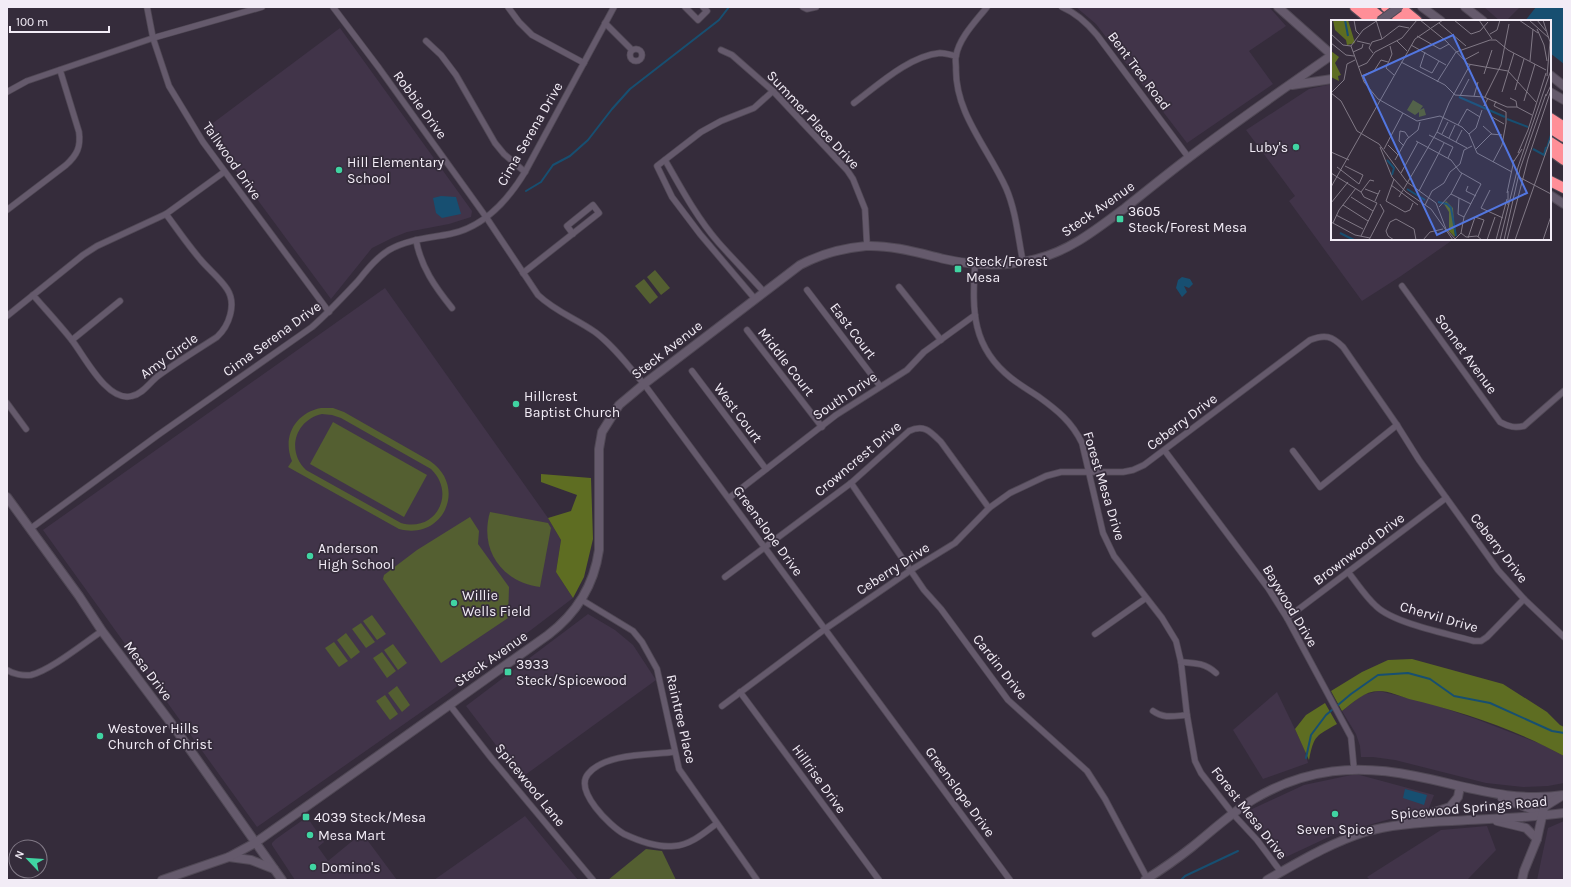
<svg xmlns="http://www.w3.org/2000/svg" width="1571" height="887" font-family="Karla,sans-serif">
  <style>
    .built { fill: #413449 }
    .green { fill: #545f31; fill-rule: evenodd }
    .forest { fill: #5e6d22 }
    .water { fill: #174f71 }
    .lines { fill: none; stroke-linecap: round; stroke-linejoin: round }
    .stream { stroke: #174f71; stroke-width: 2 }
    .street-casing { stroke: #504855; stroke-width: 7 }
    .secondary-casing { stroke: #504855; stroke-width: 10 }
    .highway-casing { stroke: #504855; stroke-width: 12 }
    .street { stroke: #655a6c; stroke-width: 5.5 }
    .secondary { stroke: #655a6c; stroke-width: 8 }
    .highway { stroke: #ff8f98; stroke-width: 10 }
    .secondary-bridge-casing { stroke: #504855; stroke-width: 10; stroke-linecap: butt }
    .secondary-bridge { stroke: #655a6c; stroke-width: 8 }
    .poi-dot { fill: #40d4a2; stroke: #352c3b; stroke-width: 1.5 }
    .labels { text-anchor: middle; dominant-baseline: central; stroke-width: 3.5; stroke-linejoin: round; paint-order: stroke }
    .street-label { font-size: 14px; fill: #f2ecf6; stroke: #352c3b }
    .poi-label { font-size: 14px; fill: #f2ecf6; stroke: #352c3b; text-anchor: start }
    .inset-river { fill: none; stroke: #174f71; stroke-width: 2 }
    .inset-road { fill: none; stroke: #817986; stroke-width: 1 }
    .view { fill: #5276e0; fill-opacity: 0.15; stroke: #5276e0; stroke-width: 2 }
    .inset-edge { fill: none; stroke: #f2ecf6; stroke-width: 2 }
  </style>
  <rect width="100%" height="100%" fill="#352c3b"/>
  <g class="built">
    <polygon points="1076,7 1269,7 1286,26 1249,51 1273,84 1187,143 1096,24"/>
    <polygon points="1484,7 1520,7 1506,21 1500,21"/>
    <polygon points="340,28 472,211 471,217 449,224 407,232 392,238 372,248 331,299 205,129"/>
    <polygon points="1332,84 1332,239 1454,239 1401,276 1362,301 1289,201 1295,196 1246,130 1309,89"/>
    <polygon points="385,288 548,518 561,540 556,572 573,598 447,694 257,827 43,530"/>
    <polygon points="588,614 615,630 633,645 656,680 521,778 466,706"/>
    <polygon points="1379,691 1429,703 1476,719 1541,744 1564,756 1564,783 1548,786 1523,787 1486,783 1395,760 1373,757 1361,757 1360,746 1356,734 1342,711 1362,695"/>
    <polygon points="1277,692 1305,750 1308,763 1263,779 1233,730"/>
    <polygon points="1356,774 1434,795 1429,808 1333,835 1286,857 1248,814 1250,810 1304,785"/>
    <polygon points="525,816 578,880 434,880"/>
    <polygon points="307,817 324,842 318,847 328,861 362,833 397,880 295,880 272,845 272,843 276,839"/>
    <polygon points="1564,821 1564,880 1537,880 1548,828"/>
    <polygon points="1487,826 1496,850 1467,880 1370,880 1367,877 1441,830"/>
  </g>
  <g class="green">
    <polygon points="655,270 670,288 661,295 647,277"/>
    <polygon points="644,279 658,297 650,304 635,286"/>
    <path d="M321,408h12l11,4 86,49c38,26 13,80 -31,68l-111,-62 4,-6c-10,-24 3,-48 29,-53zM322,414l10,1 9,3 90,51c26,25 4,64 -30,54l-95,-53c-20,-19 -11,-50 16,-56z"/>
    <polygon points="333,422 427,475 404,517 310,464"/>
    <path d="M490,512l58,11 3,5 -11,59c-38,-5 -61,-37 -50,-75z"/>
    <polygon points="470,517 479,531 478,544 509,587 508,618 441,663 383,579 384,575 417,550"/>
    <polygon points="372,615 386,634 377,640 363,621"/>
    <polygon points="361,623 375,642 366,648 352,629"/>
    <polygon points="346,633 360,652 351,659 337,640"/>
    <polygon points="334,642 348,661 339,667 325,648"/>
    <polygon points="393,644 407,663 398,670 384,650"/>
    <polygon points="382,652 396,671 387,678 373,658"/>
    <polygon points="397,686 410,705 402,712 388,693"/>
    <polygon points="385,695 398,714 390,720 376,701"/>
    <polygon points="646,849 662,851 676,880 608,880"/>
  </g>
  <g class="forest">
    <polygon points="541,474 591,478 593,539 584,577 573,598 556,572 561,540 548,518 571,511 577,495 541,482"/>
    <path d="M1412,659l91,25 44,28 13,13 4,2v29c-47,-26 -103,-45 -155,-57 -9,-3 -20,-8 -30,-8 -15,0 -25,11 -37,20l-11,-20 31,-19 26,-12z"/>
    <path d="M1325,703l12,21c-21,12 -23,11 -28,36l-14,-31 11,-14z"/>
  </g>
  <g class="water">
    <polygon points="1536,7 1564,7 1564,64 1550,53 1550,21 1525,21"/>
    <polygon points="441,196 456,197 461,214 442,218 436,213 433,198"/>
    <polygon points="1182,277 1190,279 1193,284 1189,288 1184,286 1187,292 1182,297 1176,288 1178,280"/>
    <polygon points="1405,789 1427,795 1424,805 1403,798"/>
  </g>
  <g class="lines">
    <g class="stream">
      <polyline points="526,191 541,182 553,165 570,156 588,140 612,109 630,89 719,20 729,7"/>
      <polyline points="1306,758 1311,735 1326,715 1351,694 1378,675 1408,673 1430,679 1454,696 1490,703 1552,731 1564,733"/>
      <polyline points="1181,880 1185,876 1238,851"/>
    </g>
    <defs>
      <g id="street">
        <polyline points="147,7 153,38 169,86 203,142 329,312"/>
        <path d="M333,7l46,61 107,149 52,78c18,17 37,23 57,37 19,14 33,34 49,52l366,496"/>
        <polyline points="508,7 519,22 532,35 584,63"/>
        <polyline points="685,7 698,20 707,11 703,7"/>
        <polyline points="803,7 807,9 816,7"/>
        <path d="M987,7c-11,14 -28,31 -31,49 -1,3 0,8 0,12 -1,45 32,80 50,120 10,23 12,49 17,74"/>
        <path d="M1062,7c14,6 25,16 35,28l92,123"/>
        <polyline points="605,23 632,50"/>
        <polyline points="426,41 441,55 456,75 495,143 504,154 525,172"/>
        <circle cx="636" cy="55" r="6"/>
        <polyline points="721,50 732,55 773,91 847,170 853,179 865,209 867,246"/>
        <polyline points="7,92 27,81 153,38 262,7"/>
        <path d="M854,103c24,-18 55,-47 86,-50 5,0 11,2 16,3"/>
        <path d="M665,160c16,28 32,58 53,82 15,17 31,33 46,50"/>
        <path d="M7,210l59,-45c11,-10 15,-18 13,-33l-19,-62"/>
        <path d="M416,240c5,27 19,47 36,68"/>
        <path d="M975,265c-3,46 -3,82 36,113 9,7 19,13 28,19 18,13 33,25 43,46l21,90 11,23 48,62 14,23 5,21 6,53 8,46 6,12 32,41 24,26 24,32"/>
        <polyline points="523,273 599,213 593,205 567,226 573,234"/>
        <path d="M1402,286l98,136c9,5 15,6 24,4l40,-35"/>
        <polyline points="899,287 941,340"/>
        <polyline points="807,290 880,386"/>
        <path d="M33,295c13,15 26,29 38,44 13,16 36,64 61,57 11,-2 18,-14 26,-20 19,-14 39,-26 59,-39 12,-11 20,-33 10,-48 -7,-11 -19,-20 -27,-30 -12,-14 -23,-30 -34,-45"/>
        <polyline points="755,299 700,234 672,197 657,166 701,132 721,121 754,108 773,91"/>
        <polyline points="7,316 83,255 97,246 166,214 224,172"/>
        <polyline points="747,330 822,427"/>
        <polyline points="72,340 120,301"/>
        <polyline points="692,371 766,469"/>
        <polyline points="7,403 26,429"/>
        <polyline points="1165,451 1268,588 1287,618 1351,737 1354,769"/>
        <polyline points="1293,451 1320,487 1397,425"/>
        <polyline points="851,483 924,590 941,609 1008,700 1087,771 1105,799 1147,878"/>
        <polyline points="729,498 836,415 907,370 924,352 975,315"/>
        <path d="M30,529l128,-94 154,-108c16,-14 30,-29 45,-45 10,-12 19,-24 32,-32 19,-11 41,-12 61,-16 34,-7 58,-34 75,-62l89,-165"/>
        <path d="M1348,572c9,11 17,24 28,34 17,17 72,28 98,35h7l6,-4 37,-38"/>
        <path d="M725,577l126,-94 58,-52c15,-7 21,0 32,11l48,66"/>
        <polyline points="582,600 633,631 642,642 657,669 679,769 757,880"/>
        <polyline points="1287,618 1446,498"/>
        <polyline points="1095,634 1146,598"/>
        <path d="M1181,662c14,1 24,1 35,11"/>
        <path d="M7,670c6,4 16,6 24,5 20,-5 53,-32 71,-44"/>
        <polyline points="740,692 879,880"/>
        <polyline points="449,704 492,759 593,880"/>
        <path d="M722,706l103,-77 86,-59 44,-27 34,-35 21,-15 36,-17 15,-4h62l10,-2 11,-5 166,-125c15,-6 22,-4 33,7l54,78 22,35 79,110 26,29 40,38"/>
        <path d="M1153,711c11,8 21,5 34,4"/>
        <path d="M674,752c-25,3 -69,1 -86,22 -14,17 22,52 36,60 15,7 33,14 50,12 16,-1 29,-12 42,-22"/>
      </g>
      <g id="secondary">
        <polyline points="1278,7 1332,55"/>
        <polyline points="1422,7 1441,21"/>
        <polyline points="1465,7 1483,21"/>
        <polyline points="1550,75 1564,86"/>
        <polyline points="1292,85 1332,79"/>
        <polyline points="1550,92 1564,100"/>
        <polyline points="1550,195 1564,204"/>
        <polyline points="7,497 79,596 102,631 174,727 282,880"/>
        <path d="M1502,798c14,6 29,9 41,18"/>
        <polyline points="1407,821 1450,807 1458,797 1460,787"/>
        <polyline points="1497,821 1526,828 1537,839"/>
        <polyline points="229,857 251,860 274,869"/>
        <path d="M162,880l67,-23 26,-14 293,-208c29,-22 46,-50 51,-85v-101l3,-17 17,-27 25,-21 156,-119c21,-11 42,-17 66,-19 26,-1 53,7 78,13 31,7 61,8 92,0 34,-8 62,-31 89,-51 20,-16 41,-33 62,-49 47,-36 96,-70 145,-104"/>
        <path d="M1145,880c16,-10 32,-21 47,-33 20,-16 40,-35 62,-48 52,-31 103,-35 161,-23 52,10 95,27 149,19"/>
        <path d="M1267,880c32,-18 63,-37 98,-48 28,-8 58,-10 87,-11 37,-2 75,-3 112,-8"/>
        <polyline points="1522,880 1524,871 1537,839 1544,808 1547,805 1560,797"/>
      </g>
      <g id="highway">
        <polyline points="1355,7 1372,21"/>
        <polyline points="1368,7 1385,21"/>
        <polyline points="1386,7 1403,21"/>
        <polyline points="1400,7 1417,21"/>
        <polyline points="1550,118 1564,127"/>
        <polyline points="1550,128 1564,137"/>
        <polyline points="1550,142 1564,151"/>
        <polyline points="1550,150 1564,160"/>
        <polyline points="1550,181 1564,188"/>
      </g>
    </defs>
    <use href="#street" class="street-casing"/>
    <use href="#secondary" class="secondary-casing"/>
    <use href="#highway" class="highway-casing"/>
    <use href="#street" class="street"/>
    <use href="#secondary" class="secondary"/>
    <use href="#highway" class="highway"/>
    <defs>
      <polyline id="secondary-bridge" points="1380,21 1399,7"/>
    </defs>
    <use href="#secondary-bridge" class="secondary-bridge-casing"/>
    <use href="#secondary-bridge" class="secondary-bridge"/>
  </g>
  <g class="poi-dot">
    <circle cx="1296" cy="147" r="4"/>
    <circle cx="339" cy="170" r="4"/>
    <rect x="1116" y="215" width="8" height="8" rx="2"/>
    <rect x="954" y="265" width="8" height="8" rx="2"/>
    <circle cx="516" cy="404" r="4"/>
    <circle cx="310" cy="556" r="4"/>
    <circle cx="454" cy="603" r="4"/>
    <rect x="504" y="668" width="8" height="8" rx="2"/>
    <circle cx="100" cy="736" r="4"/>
    <circle cx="1335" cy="814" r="4"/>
    <rect x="302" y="813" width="8" height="8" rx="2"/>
    <circle cx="310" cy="835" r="4"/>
    <circle cx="313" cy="867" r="4"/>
  </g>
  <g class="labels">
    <g class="street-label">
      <text transform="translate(1139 71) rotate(53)">Bent Tree Road</text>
      <text transform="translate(420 105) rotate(54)">Robbie Drive</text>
      <text transform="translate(813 120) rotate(47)">Summer Place Drive</text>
      <text transform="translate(530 134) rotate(-60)">Cima Serena Drive</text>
      <text transform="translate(232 161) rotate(55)">Tallwood Drive</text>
      <text transform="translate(1098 209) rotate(-35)">Steck Avenue</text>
      <text transform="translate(853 331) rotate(53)">East Court</text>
      <text transform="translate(272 339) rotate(-36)">Cima Serena Drive</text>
      <text transform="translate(667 350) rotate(-38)">Steck Avenue</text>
      <text transform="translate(1466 354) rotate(54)">Sonnet Avenue</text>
      <text transform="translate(169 356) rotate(-36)">Amy Circle</text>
      <text transform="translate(786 362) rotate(52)">Middle Court</text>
      <text transform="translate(845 396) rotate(-34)">South Drive</text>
      <text transform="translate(738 413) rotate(53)">West Court</text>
      <text transform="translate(1182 422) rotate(-37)">Ceberry Drive</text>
      <text transform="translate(858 459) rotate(-40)">Crowncrest Drive</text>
      <text transform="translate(1104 486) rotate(73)">Forest Mesa Drive</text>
      <text transform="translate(768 531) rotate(54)">Greenslope Drive</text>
      <text transform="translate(1499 548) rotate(52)">Ceberry Drive</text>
      <text transform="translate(1359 549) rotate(-37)">Brownwood Drive</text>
      <text transform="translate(893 569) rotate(-33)">Ceberry Drive</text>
      <text transform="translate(1290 606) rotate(59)">Baywood Drive</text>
      <text transform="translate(1439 617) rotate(16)">Chervil Drive</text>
      <text transform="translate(491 659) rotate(-35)">Steck Avenue</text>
      <text transform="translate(1000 667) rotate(52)">Cardin Drive</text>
      <text transform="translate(148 671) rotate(53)">Mesa Drive</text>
      <text transform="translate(681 719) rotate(77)">Raintree Place</text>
      <text transform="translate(819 779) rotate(54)">Hillrise Drive</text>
      <text transform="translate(530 785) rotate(51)">Spicewood Lane</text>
      <text transform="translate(960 792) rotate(54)">Greenslope Drive</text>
      <text transform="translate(1469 808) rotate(-5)">Spicewood Springs Road</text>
      <text transform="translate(1249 813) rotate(52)">Forest Mesa Drive</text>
    </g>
    <g class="poi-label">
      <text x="1288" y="147" text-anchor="end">Luby's</text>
      <text x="347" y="162">Hill Elementary<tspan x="347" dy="16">School</tspan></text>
      <text x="1128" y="211">3605<tspan x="1128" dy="16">Steck/Forest Mesa</tspan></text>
      <text x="966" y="261">Steck/Forest<tspan x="966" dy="16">Mesa</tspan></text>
      <text x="524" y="396">Hillcrest<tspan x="524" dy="16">Baptist Church</tspan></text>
      <text x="318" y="548">Anderson<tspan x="318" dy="16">High School</tspan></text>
      <text x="462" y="595">Willie<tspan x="462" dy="16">Wells Field</tspan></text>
      <text x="516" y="664">3933<tspan x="516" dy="16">Steck/Spicewood</tspan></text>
      <text x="108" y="728">Westover Hills<tspan x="108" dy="16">Church of Christ</tspan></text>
      <text x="314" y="817">4039 Steck/Mesa</text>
      <text x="1335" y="829" text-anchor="middle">Seven Spice</text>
      <text x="318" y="835">Mesa Mart</text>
      <text x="321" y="867">Domino's</text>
    </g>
  </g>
  <g transform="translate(1331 20)">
    <rect width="220" height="220" fill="#352c3b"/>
    <path d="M82,80l10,6 -3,4 4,-2 2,7 -7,2v-5l-4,3 -8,-5z" fill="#545f31"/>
    <path d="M2,0h15l7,23 -8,2 -1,-5 -11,-10zM0,31l8,6 -4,6 6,12 -3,1 1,5 -8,-4zM115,181l7,7 2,29 -6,-6v-19l-5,-8z" fill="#5e6d22"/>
    <path class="inset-river" d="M14,0l3,16M128,77l46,20M176,99l21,8M216,128l4,-13M202,129l11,6 2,-8M56,140l7,8 -2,7M76,169l18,11M107,182l9,2 4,4 5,28M9,213l14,7"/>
    <path class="inset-road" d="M23,0l2,11 4,4M45,0l6,19M89,0l26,21 22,23 40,7 28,31M123,0l17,14 9,-3 8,-9M148,0l13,19M188,0l19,13M198,0l20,18M206,0l9,11M212,0l7,22 -3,34M108,3l27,23M206,9l7,16 3,16M0,14l12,11 8,1 12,-16 15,-10M159,14l7,-4 3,-10M86,16l23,13 9,-5M26,21l13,3M66,21l10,10M0,23l15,12 8,1M80,25l35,20M20,26l13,36 14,17 39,22 23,-5 22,11 7,7 8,19 35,19M59,26l2,8 -6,14 8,7M22,32l9,-4 1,-4M94,32l-5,15 12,6 7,-12M42,33l-4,-5 3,-6 10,-3 17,-13 10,2M133,40l15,-8M199,41l3,-32M70,42l44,23 10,10 29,2 23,10h10l15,8M27,47l9,-4 8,-11 27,-14 15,-18M153,54l8,-24M30,56l13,-5 7,-11 7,2M106,62l19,-30 34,-12h6l12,10 38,20M184,70l9,-31M171,72l12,-39M0,73l13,-13 3,-16 8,-4M0,73l10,8 16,30 22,13 28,38 29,21 10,26 10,11M129,76l9,-17M143,76l4,-14M215,76l5,-11M154,77l16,-32 8,-41M179,78l6,3 1,6M165,81l-2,5 12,6v11M193,81l11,-37M155,83l-2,3 4,-8M161,97l12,7M127,105l9,-16 13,8M152,106l9,8M106,112l30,16M111,114l6,-12M138,114l7,-6 6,-18M98,115l24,12 -5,11M118,118l6,-13M85,121l35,19 9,12 21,12 -17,33 -3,16 -6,6M125,122l6,-12M57,125l10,10M73,126l-5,-5 1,-10 5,1 4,6M49,127l12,30 14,15 25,17 22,31M53,129l19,-36M144,130l16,-16 11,1M0,132l18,8M187,133l10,-23 18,-57M64,140l12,-21 11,-9 2,-8M183,141l8,-12M162,142l9,-17 4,-22M6,147l22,17 4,-9 -18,-9M0,153l30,19 9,-12 4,1M70,153l17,-31M188,157l32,17M63,159l-8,22 19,11 5,-2 3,-7M60,165l27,20M137,166l-2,5 10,5M0,167l84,-148 28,-19M34,169l13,5M159,170l-9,18 22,10M88,171l25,-48M177,171v14M30,172l3,5 13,6 -16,33M176,173l7,-33M120,174l20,10M20,177l22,14M68,177l38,-65 12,-29 21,-38M128,178l-1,16 6,3M44,181l5,-11M0,183l17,-21M12,185l25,16M94,185l7,-14 12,-8 6,-11 10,-8 4,-14 8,-4M108,187l12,-13 11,-21M5,195l27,14M0,202l24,13 15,3M2,203l6,-13 17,-22M130,213l5,4 11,-1 5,4M137,218l7,-21 9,3 -6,17M38,220l15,-29 -4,-7M63,220l-6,-4 -2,-5 4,-9 6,-3 18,10 2,11M92,220l7,-8 13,-3M156,220l8,-23M165,220l11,-41M169,220l18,-73 33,-97M173,220l16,-71 26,-75M176,220l21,-81 23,-69M184,220l36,-102M212,220l8,-24"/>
    <path class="view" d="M122,15l74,158 -90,42 -74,-159z"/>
    <rect width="220" height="220" class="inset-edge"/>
  </g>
  <rect width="1571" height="887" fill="none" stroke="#f2ecf6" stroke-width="16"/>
  <g transform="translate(28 859) rotate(295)"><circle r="19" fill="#352c3b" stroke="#817986"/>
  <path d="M0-3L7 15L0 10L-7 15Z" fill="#40d4a2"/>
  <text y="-6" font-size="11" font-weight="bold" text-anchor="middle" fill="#f2ecf6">N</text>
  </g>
  <path d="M10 26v6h99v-6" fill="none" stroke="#f2ecf6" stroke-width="2"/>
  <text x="16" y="26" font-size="12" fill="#f2ecf6" stroke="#352c3b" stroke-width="3" paint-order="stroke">100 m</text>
</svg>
